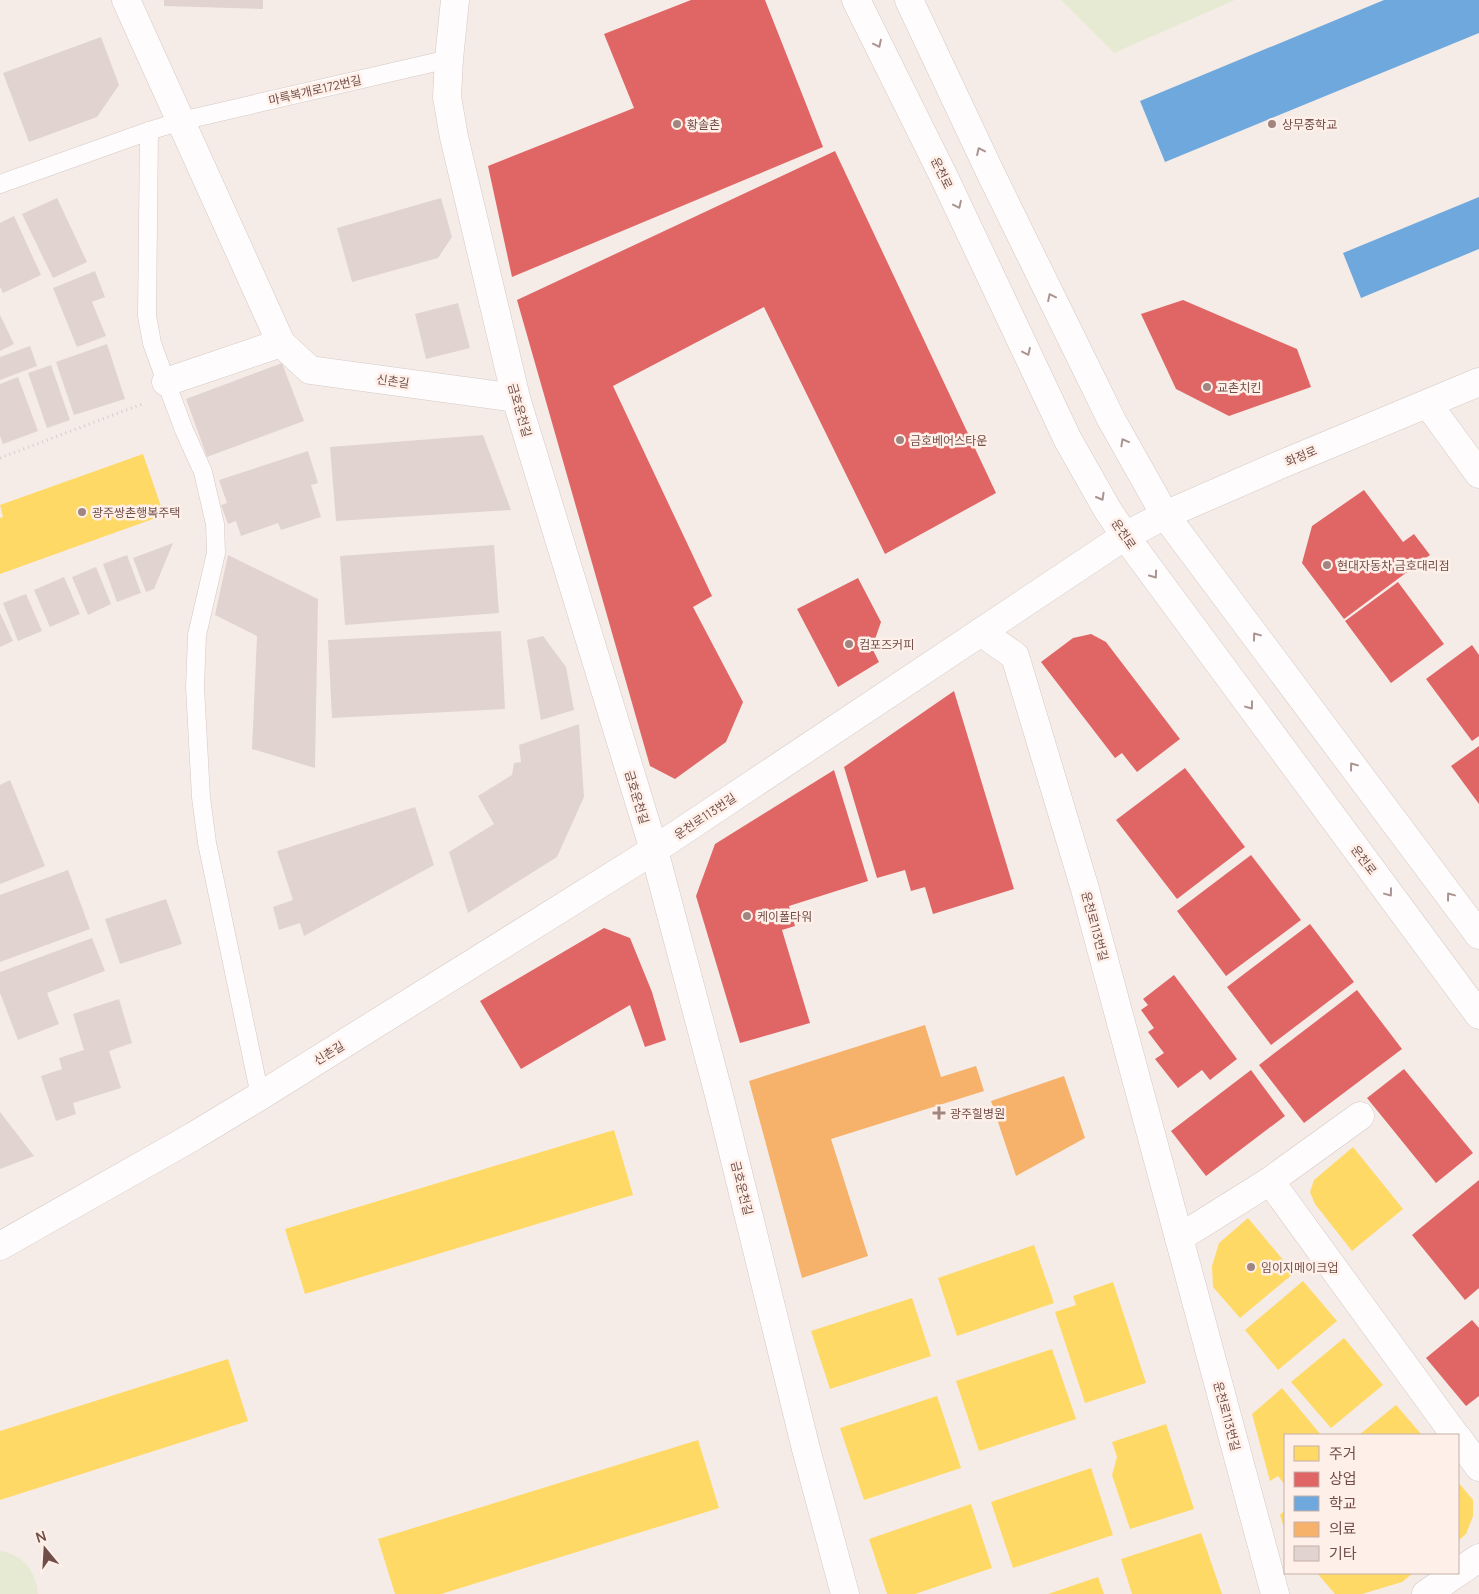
<svg xmlns="http://www.w3.org/2000/svg" width="1479" height="1594" font-family="Manrope,'Noto Sans KR',sans-serif">
  <style>
    .green { fill: #e6ead3 }
    .homes { fill: #ffd966 }
    .shops { fill: #e06666 }
    .schools { fill: #6fa8dc }
    .health { fill: #f6b26b }
    .building { fill: #e1d3d0 }
    .lines { fill: none; stroke-linecap: round; stroke-linejoin: round }
    .lane-casing { stroke: #d4c8c5; stroke-width: 19 }
    .street-casing { stroke: #d4c8c5; stroke-width: 29 }
    .secondary-casing { stroke: #d4c8c4; stroke-width: 29 }
    .path { stroke: #d6cbc9; stroke-width: 3; stroke-dasharray: 1 4; stroke-linecap: butt }
    .lane { stroke: #fefcfc; stroke-width: 18 }
    .street { stroke: #fefcfc; stroke-width: 28 }
    .secondary { stroke: #fefcfc; stroke-width: 28 }
    .oneway { stroke: #aa9491 }
    .poi-dot { fill: #a08581; stroke: #fef0e8; stroke-width: 2 }
    .labels { text-anchor: middle; dominant-baseline: central; stroke-width: 5; stroke-linejoin: round; paint-order: stroke }
    .street-label { font-size: 12px; fill: #724e49; stroke: #fef0e8 }
    .poi-label { font-size: 12px; fill: #724e49; stroke: #fef0e8; text-anchor: start }
  </style>
  <rect width="100%" height="100%" fill="#f5ece8"/>
  <g class="green">
    <polygon points="1061,0 1235,0 1114,53"/>
    <path d="M0,1551c23,3 36,21 38,43h-38z"/>
  </g>
  <g class="homes">
    <polygon points="143,454 164,515 0,574 0,518 3,517 0,505"/>
    <polygon points="614,1130 633,1195 305,1294 285,1229"/>
    <polygon points="1353,1147 1403,1209 1352,1251 1315,1204 1310,1192 1314,1180"/>
    <polygon points="1248,1218 1294,1273 1240,1318 1213,1287 1212,1266 1219,1243"/>
    <polygon points="1034,1245 1054,1303 957,1336 938,1278"/>
    <polygon points="1303,1281 1337,1321 1278,1370 1245,1330"/>
    <polygon points="1113,1282 1146,1383 1085,1403 1055,1312 1076,1305 1073,1296"/>
    <polygon points="912,1298 931,1356 830,1389 811,1331"/>
    <polygon points="1344,1338 1383,1385 1331,1428 1291,1382"/>
    <polygon points="1052,1349 1076,1419 979,1451 956,1381"/>
    <polygon points="228,1359 248,1421 0,1500 0,1431"/>
    <polygon points="1282,1388 1321,1435 1285,1435 1285,1485 1278,1476 1270,1481 1252,1414"/>
    <polygon points="937,1396 961,1468 864,1500 840,1428"/>
    <polygon points="1396,1405 1422,1435 1359,1435"/>
    <polygon points="1166,1424 1194,1509 1130,1529 1112,1475 1117,1457 1112,1442"/>
    <polygon points="698,1440 719,1508 441,1594 395,1594 378,1539"/>
    <polygon points="1091,1468 1113,1535 1013,1568 991,1502"/>
    <polygon points="1458,1482 1473,1500 1473,1516 1466,1534 1458,1541"/>
    <polygon points="971,1504 992,1568 915,1594 887,1594 869,1539"/>
    <polygon points="1285,1510 1285,1531 1280,1515"/>
    <polygon points="1201,1533 1222,1594 1132,1594 1121,1559"/>
    <polygon points="1317,1573 1413,1573 1402,1582 1362,1594 1335,1594"/>
    <polygon points="1098,1577 1104,1594 1048,1594"/>
  </g>
  <g class="shops">
    <polygon points="691,0 765,0 823,147 512,277 488,166 634,108 604,34"/>
    <polygon points="835,151 996,493 885,554 764,307 613,386 712,596 693,607 743,702 726,742 675,779 650,766 517,300"/>
    <polygon points="1183,300 1297,349 1311,387 1229,416 1176,389 1141,314"/>
    <polygon points="1364,490 1403,542 1414,534 1430,555 1344,619 1302,563 1312,526"/>
    <polygon points="858,578 881,622 872,648 879,662 838,687 797,609"/>
    <polygon points="1398,582 1444,644 1391,683 1345,621"/>
    <polygon points="1091,634 1106,642 1180,739 1137,772 1122,753 1115,758 1041,662 1073,638"/>
    <polygon points="1472,645 1479,655 1479,736 1472,741 1426,679"/>
    <polygon points="954,691 1014,889 933,914 925,887 911,891 905,870 877,878 844,767"/>
    <polygon points="1479,746 1479,804 1451,766"/>
    <polygon points="1185,768 1245,847 1177,899 1116,820"/>
    <polygon points="834,770 868,881 789,906 795,926 782,930 810,1023 740,1043 696,896 715,844"/>
    <polygon points="1251,855 1301,920 1226,976 1177,911"/>
    <polygon points="1310,924 1354,982 1271,1045 1227,987"/>
    <polygon points="604,928 630,938 652,992 666,1040 645,1047 630,1005 521,1069 480,1001"/>
    <polygon points="1174,975 1237,1059 1210,1080 1202,1070 1178,1088 1155,1059 1164,1053 1148,1032 1154,1028 1141,1010 1148,1005 1143,999"/>
    <polygon points="1357,990 1402,1049 1304,1123 1259,1065"/>
    <polygon points="1404,1069 1473,1153 1436,1183 1367,1098"/>
    <polygon points="1251,1070 1285,1116 1206,1176 1171,1131"/>
    <polygon points="1479,1180 1479,1288 1465,1300 1412,1235"/>
    <polygon points="1472,1320 1479,1328 1479,1396 1466,1406 1426,1358"/>
  </g>
  <g class="schools">
    <polygon points="1384,0 1479,0 1479,33 1165,162 1140,101"/>
    <polygon points="1479,197 1479,249 1361,298 1343,253"/>
  </g>
  <g class="health">
    <polygon points="925,1025 941,1077 976,1066 984,1091 831,1139 868,1256 802,1278 749,1081"/>
    <polygon points="1064,1076 1085,1138 1016,1176 991,1101"/>
  </g>
  <g class="building">
    <polygon points="164,0 263,0 263,9 164,6"/>
    <polygon points="101,37 119,85 97,117 29,142 3,73"/>
    <polygon points="57,198 87,262 53,278 22,214"/>
    <polygon points="441,198 452,237 438,258 352,282 337,228"/>
    <polygon points="14,216 41,275 3,293 0,287 0,223"/>
    <polygon points="95,271 105,297 92,302 106,336 77,347 53,288"/>
    <polygon points="458,303 470,348 426,359 415,314"/>
    <polygon points="0,315 14,344 0,351"/>
    <polygon points="107,344 125,399 74,415 56,362"/>
    <polygon points="30,346 37,366 0,380 0,357"/>
    <polygon points="282,363 304,421 207,457 186,399"/>
    <polygon points="51,365 70,420 47,428 28,373"/>
    <polygon points="18,377 38,431 3,444 0,436 0,384"/>
    <polygon points="483,435 511,510 336,521 330,447"/>
    <polygon points="308,451 318,483 311,485 321,517 281,530 278,523 241,536 236,521 228,524 221,505 227,503 219,480"/>
    <polygon points="173,543 154,589 146,592 133,558"/>
    <polygon points="494,545 499,613 345,625 340,556"/>
    <polygon points="127,555 141,593 117,602 103,564"/>
    <polygon points="228,555 318,599 315,768 252,749 257,636 215,615"/>
    <polygon points="96,567 111,604 88,615 72,577"/>
    <polygon points="64,577 80,614 50,627 34,590"/>
    <polygon points="26,594 42,631 18,641 3,603"/>
    <polygon points="0,613 13,641 0,647"/>
    <polygon points="501,631 505,709 332,718 328,640"/>
    <polygon points="543,636 566,667 574,710 541,720 527,640"/>
    <polygon points="579,724 584,797 557,857 468,913 449,852 494,824 478,796 512,775 514,763 521,762 519,745"/>
    <polygon points="10,780 45,866 0,884 0,785"/>
    <polygon points="415,807 434,865 304,936 300,923 279,930 273,907 293,900 277,851"/>
    <polygon points="68,870 90,929 0,962 0,895"/>
    <polygon points="166,899 182,944 120,964 105,919"/>
    <polygon points="92,938 105,971 47,993 59,1024 18,1040 0,993 0,972"/>
    <polygon points="119,999 132,1043 109,1051 121,1088 73,1103 76,1114 56,1121 41,1076 62,1069 59,1058 84,1050 73,1014"/>
    <polygon points="0,1112 34,1156 0,1169"/>
  </g>
  <g class="lines">
    <defs>
      <g id="lane">
        <polyline points="149,131 147,316 152,343 166,382 184,430 203,472 215,524 216,553 197,635 195,687 201,797 207,843 260,1096"/>
        <polyline points="0,184 149,131 181,121 449,59"/>
      </g>
      <g id="street">
        <polyline points="126,0 281,343 310,370 516,398"/>
        <polyline points="455,0 449,59 447,97 454,137 516,398 654,850 719,1095 806,1449 845,1594"/>
        <polyline points="166,382 281,343"/>
        <polyline points="1428,404 1479,474"/>
        <polyline points="981,632 1015,656 1085,889 1275,1594"/>
        <polyline points="1270,1181 1455,1435"/>
        <polyline points="1179,1238 1270,1181 1360,1116"/>
        <polyline points="0,1246 194,1136 260,1096 654,850 1125,536"/>
        <polyline points="1458,1438 1479,1467"/>
        <polyline points="1426,1594 1479,1558"/>
      </g>
      <g id="secondary">
        <polyline points="856,0 944,177 1068,440 1107,509 1125,536 1479,1015"/>
        <polyline points="909,0 991,174 1091,378 1111,419 1165,515 1479,935"/>
        <polyline points="1125,536 1165,515 1282,464 1479,382"/>
      </g>
    </defs>
    <use href="#lane" class="lane-casing"/>
    <use href="#street" class="street-casing"/>
    <use href="#secondary" class="secondary-casing"/>
    <polyline class="path" points="0,458 142,404"/>
    <use href="#lane" class="lane"/>
    <use href="#street" class="street"/>
    <use href="#secondary" class="secondary"/>
  </g>
  <defs><path id="oneway-chevron" d="M-2-3.5L2.5 0L-2 3.5" fill="none" stroke-width="1.6" stroke-linecap="round" stroke-linejoin="round" transform="scale(1.25)"/></defs>
  <g class="oneway">
    <use href="#oneway-chevron" transform="translate(878 44) rotate(64)"/>
    <use href="#oneway-chevron" transform="translate(980 151) rotate(-115)"/>
    <use href="#oneway-chevron" transform="translate(958 205) rotate(65)"/>
    <use href="#oneway-chevron" transform="translate(1051 297) rotate(-116)"/>
    <use href="#oneway-chevron" transform="translate(1027 352) rotate(65)"/>
    <use href="#oneway-chevron" transform="translate(1124 442) rotate(-119)"/>
    <use href="#oneway-chevron" transform="translate(1101 497) rotate(60)"/>
    <use href="#oneway-chevron" transform="translate(1154 575) rotate(54)"/>
    <use href="#oneway-chevron" transform="translate(1256 636) rotate(-127)"/>
    <use href="#oneway-chevron" transform="translate(1250 706) rotate(53)"/>
    <use href="#oneway-chevron" transform="translate(1353 766) rotate(-127)"/>
    <use href="#oneway-chevron" transform="translate(1389 893) rotate(53)"/>
    <use href="#oneway-chevron" transform="translate(1450 896) rotate(-127)"/>
  </g>
  <g class="poi-dot">
    <circle cx="677" cy="124" r="5"/>
    <circle cx="1272" cy="124" r="5"/>
    <circle cx="1207" cy="387" r="5"/>
    <circle cx="900" cy="440" r="5"/>
    <circle cx="82" cy="512" r="5"/>
    <circle cx="1327" cy="565" r="5"/>
    <circle cx="849" cy="644" r="5"/>
    <circle cx="747" cy="916" r="5"/>
    <path d="M936.5 1105.5h5v5h5v5h-5v5h-5v-5h-5v-5h5z"/>
    <circle cx="1251" cy="1267" r="5"/>
  </g>
  <g class="labels">
    <g class="street-label">
      <text transform="translate(315 90) rotate(-13)">마륵복개로172번길</text>
      <text transform="translate(942 173) rotate(64)">운천로</text>
      <text transform="translate(393 381) rotate(8)">신촌길</text>
      <text transform="translate(520 410) rotate(74)">금호운천길</text>
      <text transform="translate(1301 456) rotate(-23)">화정로</text>
      <text transform="translate(1124 534) rotate(56)">운천로</text>
      <text transform="translate(637 797) rotate(73)">금호운천길</text>
      <text transform="translate(705 816) rotate(-34)">운천로113번길</text>
      <text transform="translate(1364 860) rotate(53)">운천로</text>
      <text transform="translate(1095 926) rotate(75)">운천로113번길</text>
      <text transform="translate(329 1053) rotate(-32)">신촌길</text>
      <text transform="translate(742 1188) rotate(76)">금호운천길</text>
      <text transform="translate(1227 1416) rotate(75)">운천로113번길</text>
    </g>
    <g class="poi-label">
      <text x="687" y="124">황솔촌</text>
      <text x="1282" y="124">상무중학교</text>
      <text x="1217" y="387">교촌치킨</text>
      <text x="910" y="440">금호베어스타운</text>
      <text x="92" y="512">광주쌍촌행복주택</text>
      <text x="1337" y="565">현대자동차 금호대리점</text>
      <text x="859" y="644">컴포즈커피</text>
      <text x="757" y="916">케이폴타워</text>
      <text x="950" y="1113">광주힐병원</text>
      <text x="1261" y="1267">임이지메이크업</text>
    </g>
  </g>
  <rect x="1284" y="1434" width="175" height="140" fill="#fef0e8" stroke="#c6afa8"/>
  <rect x="1294" y="1446" width="25" height="15" fill="#ffd966" stroke="#c6afa8"/>
  <text x="1329" y="1459" font-size="15" fill="#724e49">주거</text>
  <rect x="1294" y="1472" width="25" height="15" fill="#e06666" stroke="#c6afa8"/>
  <text x="1329" y="1484" font-size="15" fill="#724e49">상업</text>
  <rect x="1294" y="1496" width="25" height="15" fill="#6fa8dc" stroke="#c6afa8"/>
  <text x="1329" y="1509" font-size="15" fill="#724e49">학교</text>
  <rect x="1294" y="1522" width="25" height="15" fill="#f6b26b" stroke="#c6afa8"/>
  <text x="1329" y="1534" font-size="15" fill="#724e49">의료</text>
  <rect x="1294" y="1546" width="25" height="15" fill="#e1d3d0" stroke="#c6afa8"/>
  <text x="1329" y="1559" font-size="15" fill="#724e49">기타</text>
  <g transform="translate(45 1549) rotate(342)" stroke="#fef0e8" stroke-width="4" paint-order="stroke">
  <path d="M0-4L9 19L0 12L-9 19Z" fill="#724e49"/>
  <text y="-8" font-size="14" font-weight="bold" text-anchor="middle" fill="#724e49">N</text>
  </g>
</svg>
